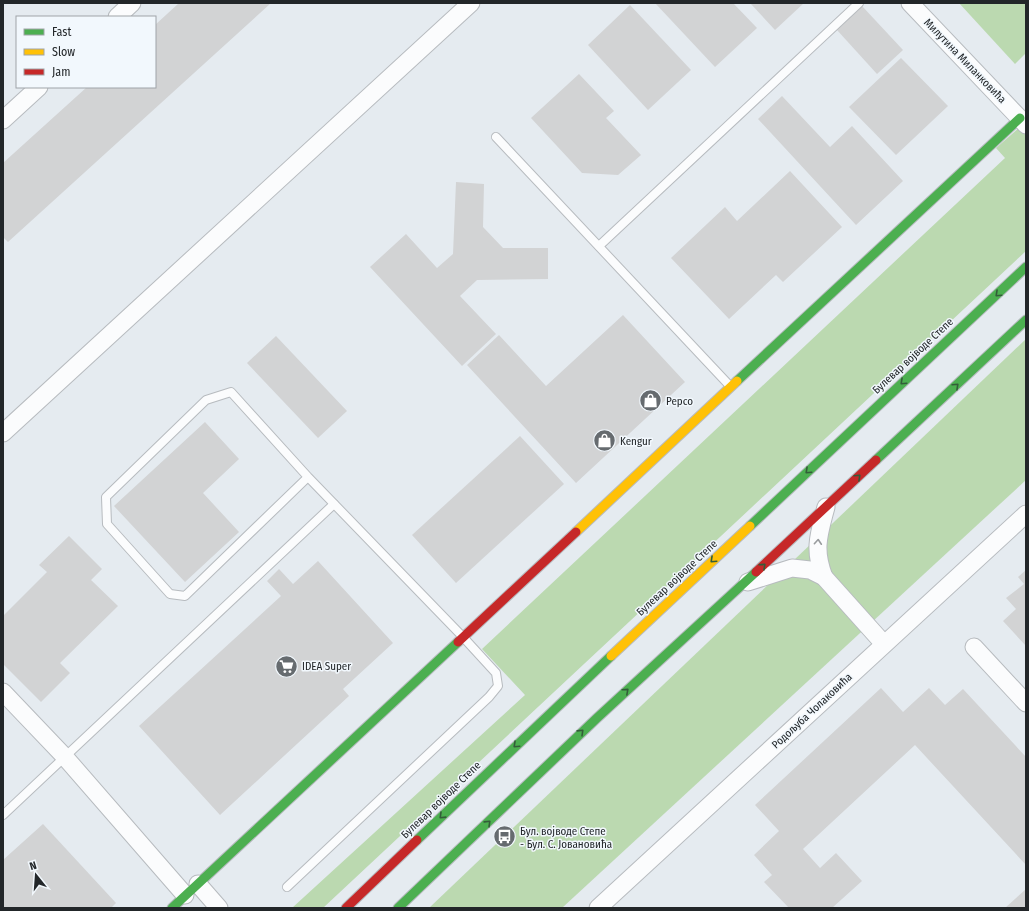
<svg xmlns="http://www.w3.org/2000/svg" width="1029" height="911" font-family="'Fira Sans Condensed',sans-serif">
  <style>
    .green { fill: #bbd9b0 }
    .building { fill: #d2d3d4 }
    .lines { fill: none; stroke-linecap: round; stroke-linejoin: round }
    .lane-casing { stroke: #b7bbbf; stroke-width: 10 }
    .street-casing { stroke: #b7bbbf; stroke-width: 19 }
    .fast-casing { stroke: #b7bbbf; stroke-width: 11 }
    .slow-casing { stroke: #b7bbbf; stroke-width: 11 }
    .jam-casing { stroke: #b7bbbf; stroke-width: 11 }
    .lane { stroke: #fbfcfd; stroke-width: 8 }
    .street { stroke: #fbfcfd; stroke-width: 17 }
    .fast { stroke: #4caf50; stroke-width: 9 }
    .slow { stroke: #ffc107; stroke-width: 9 }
    .jam { stroke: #c62828; stroke-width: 9 }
    .oneway { stroke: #335d39 }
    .oneway2 { stroke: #999c9e }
    .labels { text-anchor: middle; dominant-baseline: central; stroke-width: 3; stroke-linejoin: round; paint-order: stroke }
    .street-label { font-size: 11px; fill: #222629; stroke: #f2f8fd }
    .poi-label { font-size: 11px; fill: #222629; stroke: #f2f8fd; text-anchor: start }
  </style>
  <rect width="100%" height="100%" fill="#e5ebf0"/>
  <g class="green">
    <polygon points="959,3 1026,3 1026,53 1015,64"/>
    <polygon points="1019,128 1026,135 1026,251 323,908 292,908 525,695 482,649 1005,158 996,148"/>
    <polygon points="1026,339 1026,480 562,908 429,908"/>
  </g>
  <g class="building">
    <polygon points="179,3 271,3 8,242 3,237 3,163 87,87 155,87 155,25"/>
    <polygon points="655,3 733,3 757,28 715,67"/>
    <polygon points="750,3 804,3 775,30"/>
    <polygon points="630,5 691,70 648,110 588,45"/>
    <polygon points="862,6 903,50 877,74 837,30"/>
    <polygon points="901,58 948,106 896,155 849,107"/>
    <polygon points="579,74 614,111 606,118 641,155 618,175 582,173 531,118"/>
    <polygon points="782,96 830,147 852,126 903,181 856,225 758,119"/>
    <polygon points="790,171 842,227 783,282 776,275 729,319 671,258 725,207 737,221"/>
    <polygon points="456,182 484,184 483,227 503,248 548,248 548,279 477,280 460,296 496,334 462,366 370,267 406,234 437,268 453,254"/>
    <polygon points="623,315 685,382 576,483 467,365 499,335 546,386"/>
    <polygon points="276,336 347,411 318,438 247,363"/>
    <polygon points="205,422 239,459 203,493 239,532 185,582 114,506"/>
    <polygon points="520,436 564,484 456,583 412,535"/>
    <polygon points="69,536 102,569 91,580 118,606 60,663 70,673 41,702 3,664 3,616 47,572 39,565"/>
    <polygon points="318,561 393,643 343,689 349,696 220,815 139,726 281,596 267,581 279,569 293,584"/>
    <polygon points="1026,570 1026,646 1003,621 1016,609 1006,598 1024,584 1018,577"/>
    <polygon points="881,688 903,712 929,688 945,705 963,689 1026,757 1026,865 915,745 803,849 820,868 836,853 862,881 832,908 789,908 764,882 772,875 754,855 779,831 755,805"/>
    <polygon points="43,824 116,903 111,908 3,908 3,860"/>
    <polygon points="1026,889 1026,908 1005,908"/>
  </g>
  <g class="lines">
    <defs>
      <g id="lane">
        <polyline points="496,137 730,386"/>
        <polyline points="599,246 859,3"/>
        <polyline points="3,815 334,504"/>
        <polyline points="287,887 489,697 498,686 496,673 463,637 308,477 231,392 206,400 106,497 107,524 170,594 185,596 308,477"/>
      </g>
      <g id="street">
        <polyline points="910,3 1026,125"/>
        <polyline points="117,17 132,3"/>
        <polyline points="3,120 39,87"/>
        <polyline points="3,433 471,3"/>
        <path d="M824,577c-11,-28 -5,-43 2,-70"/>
        <polyline points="748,582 792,568 810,570 824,577 884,644"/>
        <polyline points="974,647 1026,703"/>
        <polyline points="3,692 64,756 185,895"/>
        <polyline points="198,884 219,908"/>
        <polyline points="598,908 1026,514"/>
      </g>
      <g id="fast">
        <polyline points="737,381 1020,118"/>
        <polyline points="876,460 1026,320"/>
        <polyline points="750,526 1026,267"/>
        <polyline points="417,840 611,656"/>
        <polyline points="172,908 458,642"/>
        <polyline points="398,908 597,718 756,572"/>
      </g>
      <g id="slow">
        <polyline points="576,532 737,381"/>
        <polyline points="611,656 750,526"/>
      </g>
      <g id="jam">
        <polyline points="756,572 876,460"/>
        <polyline points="458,642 576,532"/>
        <polyline points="346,908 417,840"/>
      </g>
    </defs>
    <use href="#lane" class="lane-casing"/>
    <use href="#street" class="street-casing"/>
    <use href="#fast" class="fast-casing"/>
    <use href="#slow" class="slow-casing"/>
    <use href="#jam" class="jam-casing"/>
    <use href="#lane" class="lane"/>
    <use href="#street" class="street"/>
    <use href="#fast" class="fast"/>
    <use href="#slow" class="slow"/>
    <use href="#jam" class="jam"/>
  </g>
  <defs><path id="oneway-chevron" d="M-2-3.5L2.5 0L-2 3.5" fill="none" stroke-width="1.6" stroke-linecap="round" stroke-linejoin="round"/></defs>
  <g class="oneway">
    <use href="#oneway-chevron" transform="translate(998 294) rotate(137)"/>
    <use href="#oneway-chevron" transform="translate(903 382) rotate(137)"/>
    <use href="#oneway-chevron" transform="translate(956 386) rotate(-43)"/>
    <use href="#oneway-chevron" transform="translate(808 471) rotate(137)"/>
    <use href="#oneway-chevron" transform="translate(858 477) rotate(-43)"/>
    <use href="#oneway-chevron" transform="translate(713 560) rotate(137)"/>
    <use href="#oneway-chevron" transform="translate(763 566) rotate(-43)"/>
    <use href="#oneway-chevron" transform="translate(626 691) rotate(-42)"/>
    <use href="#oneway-chevron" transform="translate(581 732) rotate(-44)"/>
    <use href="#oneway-chevron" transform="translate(516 745) rotate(137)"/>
    <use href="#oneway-chevron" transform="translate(442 816) rotate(136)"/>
    <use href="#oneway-chevron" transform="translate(488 823) rotate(-44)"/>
  </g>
  <use class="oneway2" href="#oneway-chevron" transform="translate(818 542) rotate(-86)"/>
  <defs>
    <symbol id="shop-disc" viewBox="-11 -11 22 22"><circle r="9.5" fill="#666b6f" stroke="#f2f8fd"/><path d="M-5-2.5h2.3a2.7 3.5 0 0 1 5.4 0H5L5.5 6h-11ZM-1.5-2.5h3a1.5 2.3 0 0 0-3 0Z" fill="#fff"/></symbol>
    <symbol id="supermarket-disc" viewBox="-11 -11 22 22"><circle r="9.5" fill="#666b6f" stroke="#f2f8fd"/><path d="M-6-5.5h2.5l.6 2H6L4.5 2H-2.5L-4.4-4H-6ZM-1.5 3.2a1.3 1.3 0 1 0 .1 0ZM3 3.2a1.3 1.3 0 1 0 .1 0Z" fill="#fff"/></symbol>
    <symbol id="bus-disc" viewBox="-11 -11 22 22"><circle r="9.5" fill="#666b6f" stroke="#f2f8fd"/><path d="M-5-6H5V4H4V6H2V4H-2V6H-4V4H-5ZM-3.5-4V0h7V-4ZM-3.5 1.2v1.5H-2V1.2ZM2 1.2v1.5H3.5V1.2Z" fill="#fff"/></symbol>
  </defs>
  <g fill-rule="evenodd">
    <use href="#shop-disc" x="638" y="388" width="25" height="25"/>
    <use href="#shop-disc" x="592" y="428" width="25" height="25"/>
    <use href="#supermarket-disc" x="274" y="654" width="25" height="25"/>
    <use href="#bus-disc" x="492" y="824" width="25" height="25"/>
  </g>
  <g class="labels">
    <g class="street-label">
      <text transform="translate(965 61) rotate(46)">Милутина Миланковића</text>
      <text transform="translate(913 356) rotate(-43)">Булевар војводе Степе</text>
      <text transform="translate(677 578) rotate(-43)">Булевар војводе Степе</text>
      <text transform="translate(812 711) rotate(-43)">Родољуба Чолаковића</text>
      <text transform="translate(441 800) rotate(-44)">Булевар војводе Степе</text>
    </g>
    <g class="poi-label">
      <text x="666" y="401">Pepco</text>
      <text x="620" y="441">Kengur</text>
      <text x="302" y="666">IDEA Super</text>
      <text x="520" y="831">Бул. војводе Степе<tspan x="520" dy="13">- Бул. С. Јовановића</tspan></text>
    </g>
  </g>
  <rect width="1029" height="911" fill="none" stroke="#222629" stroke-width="8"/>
  <rect x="16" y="16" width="140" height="72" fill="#f2f8fd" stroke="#9fa4a8"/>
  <rect x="24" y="29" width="20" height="6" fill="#4caf50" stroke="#9fa4a8"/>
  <text x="52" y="36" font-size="12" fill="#222629">Fast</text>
  <rect x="24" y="49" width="20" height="6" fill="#ffc107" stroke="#9fa4a8"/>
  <text x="52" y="56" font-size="12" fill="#222629">Slow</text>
  <rect x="24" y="69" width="20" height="6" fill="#c62828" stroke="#9fa4a8"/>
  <text x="52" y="76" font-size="12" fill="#222629">Jam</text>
  <g transform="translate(36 875) rotate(343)" stroke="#f2f8fd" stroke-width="3" paint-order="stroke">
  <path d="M0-3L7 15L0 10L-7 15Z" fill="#222629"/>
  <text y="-6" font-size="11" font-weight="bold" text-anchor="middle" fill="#222629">N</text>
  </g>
</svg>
